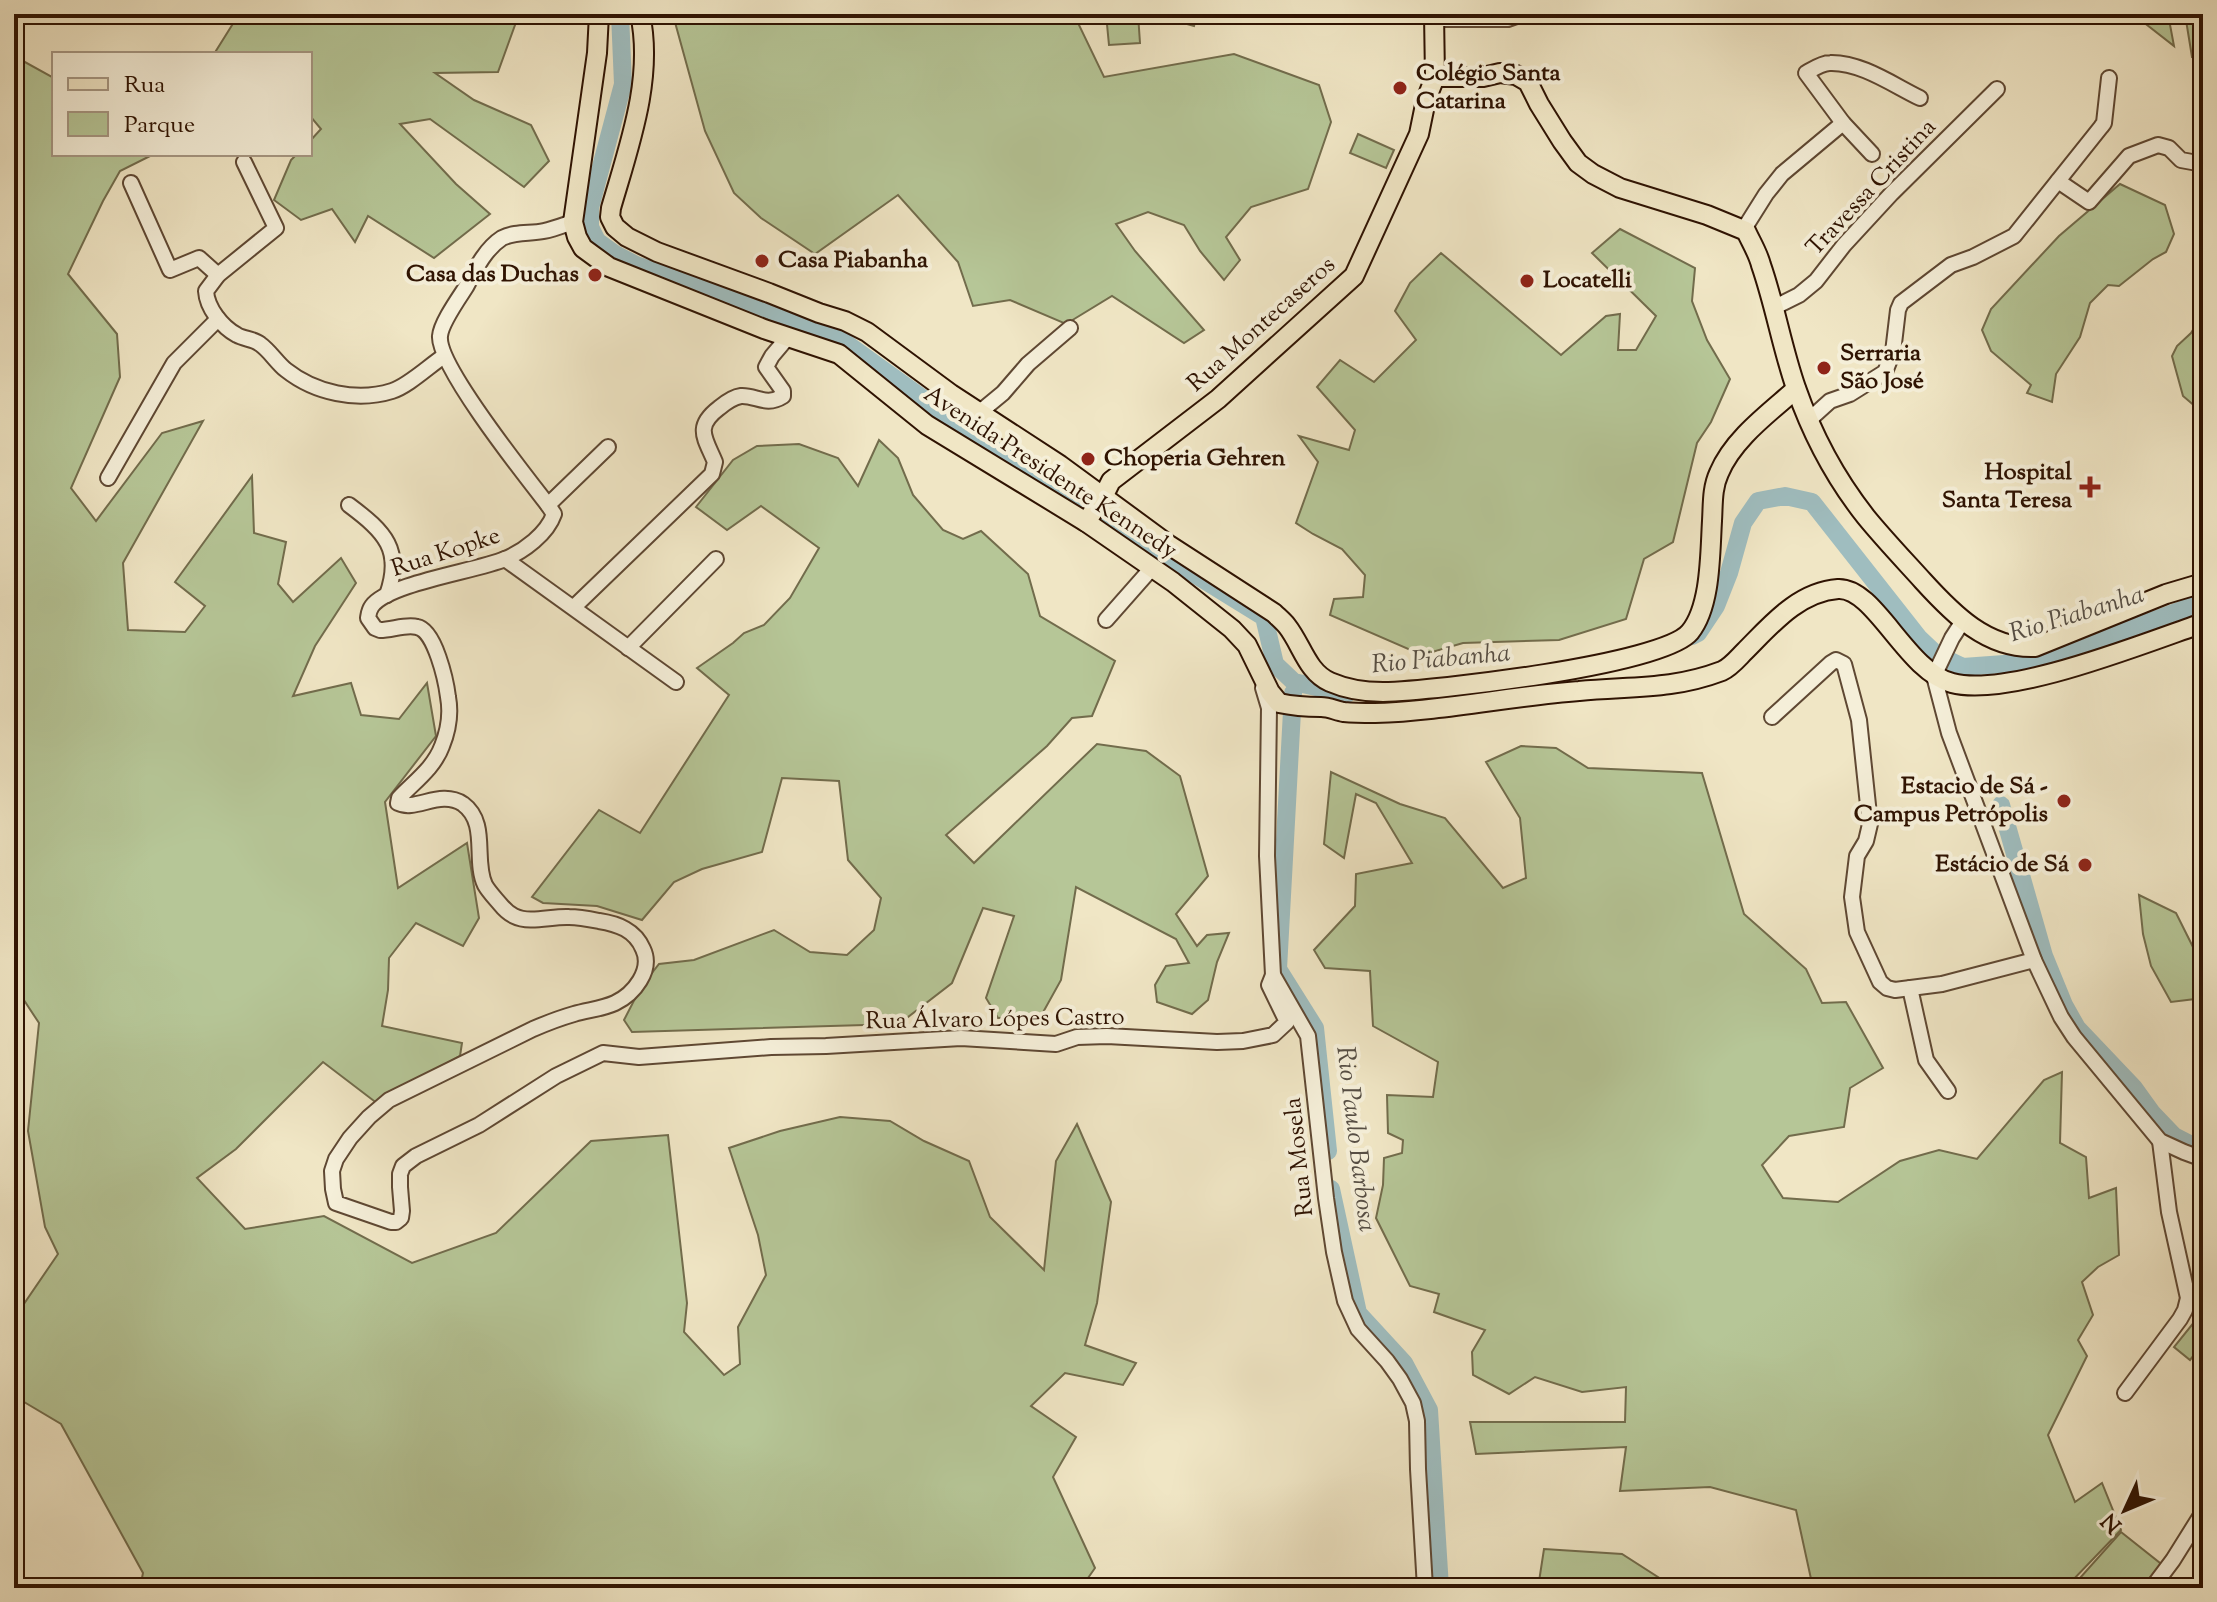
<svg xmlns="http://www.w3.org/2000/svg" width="2217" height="1602" font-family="'Sorts Mill Goudy',serif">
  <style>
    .green { fill: #b6c697; stroke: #726c4c; stroke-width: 2 }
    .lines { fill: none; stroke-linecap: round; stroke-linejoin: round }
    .river { stroke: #9fbdbf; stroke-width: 18 }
    .minor-casing { stroke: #5f4833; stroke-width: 18 }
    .major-casing { stroke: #2f1302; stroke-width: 22 }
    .minor { stroke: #f5efd9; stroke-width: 14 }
    .major { stroke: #f0e6c5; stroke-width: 18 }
    .poi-dot { fill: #8f2418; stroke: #f5efd9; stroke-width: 3 }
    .labels { text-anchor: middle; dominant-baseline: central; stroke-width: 8; stroke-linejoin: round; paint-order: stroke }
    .poi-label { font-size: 24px; font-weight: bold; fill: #2f1302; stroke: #f5efd9; text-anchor: start }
    .street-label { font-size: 24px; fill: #2f1302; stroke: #f5efd9 }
    .water-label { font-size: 26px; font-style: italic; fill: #564e44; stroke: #f5efd9 }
  </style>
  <rect width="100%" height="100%" fill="#f0e6c5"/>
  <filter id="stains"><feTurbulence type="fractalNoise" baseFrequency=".0025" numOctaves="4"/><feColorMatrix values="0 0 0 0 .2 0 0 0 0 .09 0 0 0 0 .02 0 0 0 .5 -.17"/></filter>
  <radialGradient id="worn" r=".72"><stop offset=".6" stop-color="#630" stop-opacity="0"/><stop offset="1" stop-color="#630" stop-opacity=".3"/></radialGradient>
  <g class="green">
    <polygon points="239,14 519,14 498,72 435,73 474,100 531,125 549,161 524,187 430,119 400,124 456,184 490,214 434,258 368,216 355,242 332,209 301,220 274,200 291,160 297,154 310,154 310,141 321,129 310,116 310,54 214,54"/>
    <polygon points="675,14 1081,14 1078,23 1104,77 1234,54 1319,85 1331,122 1308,189 1251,207 1226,237 1240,260 1224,280 1200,251 1184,225 1148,212 1116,224 1135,251 1204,330 1184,343 1112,296 1066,324 1010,300 973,306 958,262 898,195 815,254 761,218 734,193 705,131 673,15"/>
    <polygon points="1106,14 1138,14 1140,43 1109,45"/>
    <polygon points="1152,14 1197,14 1194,26"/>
    <polygon points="2133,14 2168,14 2174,46"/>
    <polygon points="2185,14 2203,14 2203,58 2192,57"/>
    <polygon points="14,56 54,78 54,154 184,154 150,156 120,171 103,201 68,274 117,334 120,377 71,488 96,521 162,433 203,421 123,563 128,630 185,632 205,606 175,582 252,476 254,533 286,542 278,584 293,602 341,558 356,583 315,646 293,696 351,683 361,715 399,719 427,683 436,736 385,802 398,888 467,843 479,918 463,946 416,923 389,958 388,990 382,1026 462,1043 460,1056 385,1097 378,1104 323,1062 236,1149 197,1178 245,1229 324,1216 412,1263 496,1233 591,1141 668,1135 687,1303 684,1332 724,1375 740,1364 738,1327 766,1275 758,1235 729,1148 780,1131 840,1117 890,1121 924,1141 969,1161 990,1217 1044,1270 1056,1161 1077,1124 1111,1202 1097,1303 1085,1345 1136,1363 1123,1385 1065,1373 1031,1406 1076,1437 1053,1477 1095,1568 1081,1588 140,1588 143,1573 61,1424 14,1396 14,1313 17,1314 58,1254 45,1227 28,1131 39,1023 14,985"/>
    <polygon points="1358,134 1394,150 1386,168 1350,153"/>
    <polygon points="2120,184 2165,205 2174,234 2166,252 2153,259 2119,286 2108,285 2090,303 2080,337 2056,374 2052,402 2027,393 2031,385 1991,351 1982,330 1991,309 2059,236"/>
    <polygon points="1620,229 1695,268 1692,301 1707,340 1730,379 1711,422 1697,443 1673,542 1644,559 1626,619 1559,640 1463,643 1422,655 1330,615 1334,599 1363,597 1365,575 1342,549 1313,534 1296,523 1318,462 1299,436 1349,450 1355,430 1317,387 1340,360 1374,382 1416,340 1395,311 1410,283 1441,253 1561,355 1606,316 1620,314 1618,350 1636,350 1656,316 1592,253"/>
    <polygon points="2203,314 2203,413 2183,396 2172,356 2177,346 2191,333"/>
    <polygon points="879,440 898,458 913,495 943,530 963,539 981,531 1028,574 1040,616 1115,661 1092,716 1072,718 1047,746 946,835 974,863 1097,744 1146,751 1180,776 1208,876 1176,914 1197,946 1207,935 1229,933 1217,962 1208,1000 1192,1014 1157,1002 1155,985 1166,966 1189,963 1176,939 1076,887 1061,980 1041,1016 998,1018 986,998 1014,916 983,908 952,983 899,1024 632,1032 624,1020 641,987 659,964 694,960 774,930 810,952 847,955 874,930 881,898 848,860 839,781 782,778 762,852 702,869 674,882 642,920 597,906 543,903 532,897 599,810 640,833 729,695 697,668 733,643 744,633 764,625 790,598 819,548 761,506 727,530 696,507 733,460 757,446 799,444 838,458 858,486"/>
    <polygon points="1521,746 1556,748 1588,768 1702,773 1744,914 1806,969 1822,1003 1846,1002 1883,1068 1850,1088 1844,1127 1789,1136 1762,1165 1783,1198 1838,1202 1900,1161 1939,1150 1977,1159 2044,1080 2062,1072 2060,1143 2086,1157 2089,1198 2116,1188 2119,1255 2098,1267 2082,1282 2093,1315 2078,1340 2087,1356 2048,1435 2075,1502 2102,1483 2121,1530 2071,1582 2059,1588 1813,1588 1796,1510 1710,1487 1620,1491 1626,1447 1476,1454 1470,1422 1625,1422 1626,1387 1582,1392 1535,1377 1509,1394 1473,1375 1472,1352 1485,1330 1434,1312 1439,1294 1410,1286 1376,1218 1383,1185 1384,1158 1402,1153 1403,1140 1388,1133 1387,1095 1433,1097 1438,1062 1373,1026 1370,971 1325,968 1314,950 1355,906 1356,874 1412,863 1376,803 1356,794 1344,858 1324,844 1331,772 1400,804 1445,818 1503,888 1526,878 1520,818 1486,762"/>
    <polygon points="2139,895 2176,913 2197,955 2203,956 2203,998 2171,1002 2151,966 2143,934"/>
    <polygon points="2199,1316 2203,1320 2203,1344 2190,1360 2174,1347"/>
    <polygon points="2121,1532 2165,1567 2148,1588 2071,1588"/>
    <polygon points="1544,1549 1622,1554 1675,1588 1538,1588"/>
  </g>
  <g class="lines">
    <g class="river">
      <polyline points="620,14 623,84 590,208 590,227 597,241 615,254 636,265 789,317 836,336 1003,456 1264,617 1275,664 1294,682 1347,694"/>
      <polyline points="1692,636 1698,633 1716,606 1729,573 1743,523 1758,501 1785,496 1812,502 1919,638 1936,654 1963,667 2018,663 2093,643 2203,602"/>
      <polyline points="1293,693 1278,969 1315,1028 1328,1151"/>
      <polyline points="2001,805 2044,956 2064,1005 2077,1028 2134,1088 2152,1113 2174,1136 2203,1151"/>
      <polyline points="1331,1189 1358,1313 1404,1363 1429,1410 1440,1588"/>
    </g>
    <defs>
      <g id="minor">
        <polyline points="1434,19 1508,19 1522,14"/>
        <path d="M1872,154l-29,-31 -37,-50c7,-4 16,-10 24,-10 31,-1 63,22 90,35"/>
        <path d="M244,162l32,66 -58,47 -12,16c1,17 16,36 31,44 7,4 17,4 23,9 10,7 17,19 26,26 29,23 71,32 106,21 16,-5 37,-25 52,-35"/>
        <polyline points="2058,181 2089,202 2129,156 2158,145 2169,148 2181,160 2203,164"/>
        <polyline points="131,183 170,270 199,258 218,275"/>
        <path d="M573,222c-9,3 -19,7 -29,9 -14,3 -28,0 -42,7 -17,11 -27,32 -36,49 -7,11 -25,36 -26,49 -3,29 87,142 108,169l6,9c-7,20 -30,37 -49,45 -28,12 -116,24 -133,47 -3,4 -3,6 -4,12l7,10 5,2c12,0 26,-6 37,-3 18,3 29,54 31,70 3,16 0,34 -6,49 -8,22 -28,36 -43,52l-1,5c18,9 42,-14 65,1 26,19 10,56 22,81 4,7 10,13 15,19 4,5 8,9 14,12 16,8 37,0 55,1 10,0 20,2 30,4 19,3 36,9 44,28 10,21 -9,45 -28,54 -13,6 -28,7 -41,11 -14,4 -27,9 -41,15l-144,71 -20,17 -19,21 -14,21 -4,12 1,18 3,14 55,19h5l5,-4 1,-7 -2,-24v-13l3,-8 13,-10 63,-31 77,-49 47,-23 36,4 132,-10 55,-1 135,-8 95,6 21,-7 30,-1 110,6 26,-1 30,-6 14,-13 -18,-37 4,-10"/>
        <polyline points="1744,229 1766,194 1782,174 1843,123"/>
        <polyline points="1773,308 1799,295 1816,281 1844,245 1892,193 1997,89"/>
        <polyline points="980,412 1003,393 1028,364 1070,328"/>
        <polyline points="1809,420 1830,401 1850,394 1885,372 1893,352 1898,310 1901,303 1951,265 1973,257 2014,236 2101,127 2104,123 2109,78"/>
        <polyline points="108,478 174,363 218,319"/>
        <path d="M349,505c36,27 54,45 38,90"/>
        <polyline points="548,505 608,447"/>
        <polyline points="505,559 676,682"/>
        <path d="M574,607l138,-133 3,-12c-10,-24 -21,-35 4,-54 6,-5 14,-11 22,-12 15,-1 25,11 42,0v-5l-17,-24 6,-11 16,-19"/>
        <polyline points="1106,620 1151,569"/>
        <polyline points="1963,621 1952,638 1934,676 1949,733 2034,960 2061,1017 2074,1037 2160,1141 2184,1152 2203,1159"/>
        <polyline points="628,648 716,559"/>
        <polyline points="1263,688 1269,708 1267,856 1273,975 1308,1036 1326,1198 1334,1252 1345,1301 1358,1329 1387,1361 1400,1379 1413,1403 1417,1421 1418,1469 1425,1588"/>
        <polyline points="1772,717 1831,663 1836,660 1844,664 1859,720 1870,824 1866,841 1857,856 1852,897 1857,932 1880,982 1887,988 1895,990 1942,984 2034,960"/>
        <polyline points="1910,988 1926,1060 1948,1091"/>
        <polyline points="2125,1393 2180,1319 2185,1310 2188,1298 2169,1212 2160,1141"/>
        <polyline points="2152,1588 2173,1560 2203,1512"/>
      </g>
      <g id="major">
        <path d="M599,14l-2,39 -24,169 4,15 6,11 26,19 155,62 75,25 88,71 159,97 87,60 59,47 15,16 23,47 9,11c14,3 28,4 42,4 8,0 16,4 23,5 10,1 21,1 31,1 68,-2 136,-17 204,-22 52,-5 93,-1 143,-20 9,-4 16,-13 23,-20 26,-26 53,-59 93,-62 37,-2 68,82 114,94 57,15 192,-40 251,-60"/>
        <path d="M640,14c14,64 -11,132 -29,194l-1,9 5,10 12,10 30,15 112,41 50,20 26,8 22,11 84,62 109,71 109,80 105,68c4,4 9,8 13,13 15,19 20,46 43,56 16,7 36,10 53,10 50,-1 280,-27 307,-60 21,-26 20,-78 22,-111 1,-17 0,-33 7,-48 14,-34 50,-60 77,-84"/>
        <path d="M1435,77h48l17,-4 16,2 12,7 11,22 23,37 16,22 15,11 27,14 87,27 39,16c5,11 12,22 15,34 14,40 21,83 35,123 16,46 40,91 70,129 18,22 38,43 57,64 30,33 64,68 112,66l131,-53 37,-11"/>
        <polyline points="1086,522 1103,497 1111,481 1218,399 1354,276 1419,134 1426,100 1435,77 1434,14"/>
      </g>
    </defs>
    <use href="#minor" class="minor-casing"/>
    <use href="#major" class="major-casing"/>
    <use href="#minor" class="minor"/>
    <use href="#major" class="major"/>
  </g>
  <g class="poi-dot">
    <circle cx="1400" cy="88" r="8"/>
    <circle cx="762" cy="261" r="8"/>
    <circle cx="595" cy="275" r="8"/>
    <circle cx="1527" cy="281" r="8"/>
    <circle cx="1824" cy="368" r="8"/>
    <circle cx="1088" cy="459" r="8"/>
    <path d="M2086 475h8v8h8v8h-8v8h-8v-8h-8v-8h8z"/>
    <circle cx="2064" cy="801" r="8"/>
    <circle cx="2085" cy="865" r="8"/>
  </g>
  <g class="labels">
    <g class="poi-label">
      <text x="1416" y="74">Colégio Santa<tspan x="1416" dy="28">Catarina</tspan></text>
      <text x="778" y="261">Casa Piabanha</text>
      <text x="579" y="275" text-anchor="end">Casa das Duchas</text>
      <text x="1543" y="281">Locatelli</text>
      <text x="1840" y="354">Serraria<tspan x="1840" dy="28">São José</tspan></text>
      <text x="1104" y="459">Choperia Gehren</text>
      <text x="2072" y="473" text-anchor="end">Hospital<tspan x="2072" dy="28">Santa Teresa</tspan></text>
      <text x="2048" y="787" text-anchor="end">Estacio de Sá -<tspan x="2048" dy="28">Campus Petrópolis</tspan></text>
      <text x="2069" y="865" text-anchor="end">Estácio de Sá</text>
    </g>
    <g class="street-label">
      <text transform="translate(1872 188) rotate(-47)">Travessa Cristina</text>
      <text transform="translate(1262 325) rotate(-42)">Rua Montecaseros</text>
      <text transform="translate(1050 473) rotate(33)">Avenida Presidente Kennedy</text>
      <text transform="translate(446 553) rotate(-18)">Rua Kopke</text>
      <text transform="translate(995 1020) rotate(-1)">Rua Álvaro Lópes Castro</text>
      <text transform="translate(1300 1157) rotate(-96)">Rua Mosela</text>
    </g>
    <g class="water-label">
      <text transform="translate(2077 615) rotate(-17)">Rio Piabanha</text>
      <text transform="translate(1441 660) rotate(-5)">Rio Piabanha</text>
      <text transform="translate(1355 1139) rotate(83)">Rio Paulo Barbosa</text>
    </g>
  </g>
  <rect width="2217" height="1602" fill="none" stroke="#f0e6c5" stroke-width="48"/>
  <rect x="16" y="16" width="2185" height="1570" fill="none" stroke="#2f1302" stroke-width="4"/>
  <rect x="24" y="24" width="2169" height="1554" fill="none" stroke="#2f1302" stroke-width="2"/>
  <rect x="52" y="52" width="260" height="104" fill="#f5efd9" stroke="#a69783" stroke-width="2"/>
  <rect x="68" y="78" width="40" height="12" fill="#f0e6c5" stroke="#a69783" stroke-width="2"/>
  <text x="124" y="92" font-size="24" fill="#2f1302">Rua</text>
  <rect x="68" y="112" width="40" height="24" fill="#b6c697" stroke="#a69783" stroke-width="2"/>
  <text x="124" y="132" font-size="24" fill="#2f1302">Parque</text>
  <g transform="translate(2125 1510) rotate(226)" stroke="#f5efd9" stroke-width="6" paint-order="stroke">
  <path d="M0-6L14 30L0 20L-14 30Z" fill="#2f1302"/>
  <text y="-12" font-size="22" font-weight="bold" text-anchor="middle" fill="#2f1302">N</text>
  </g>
  <rect width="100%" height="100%" filter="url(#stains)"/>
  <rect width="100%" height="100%" fill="url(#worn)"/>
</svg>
